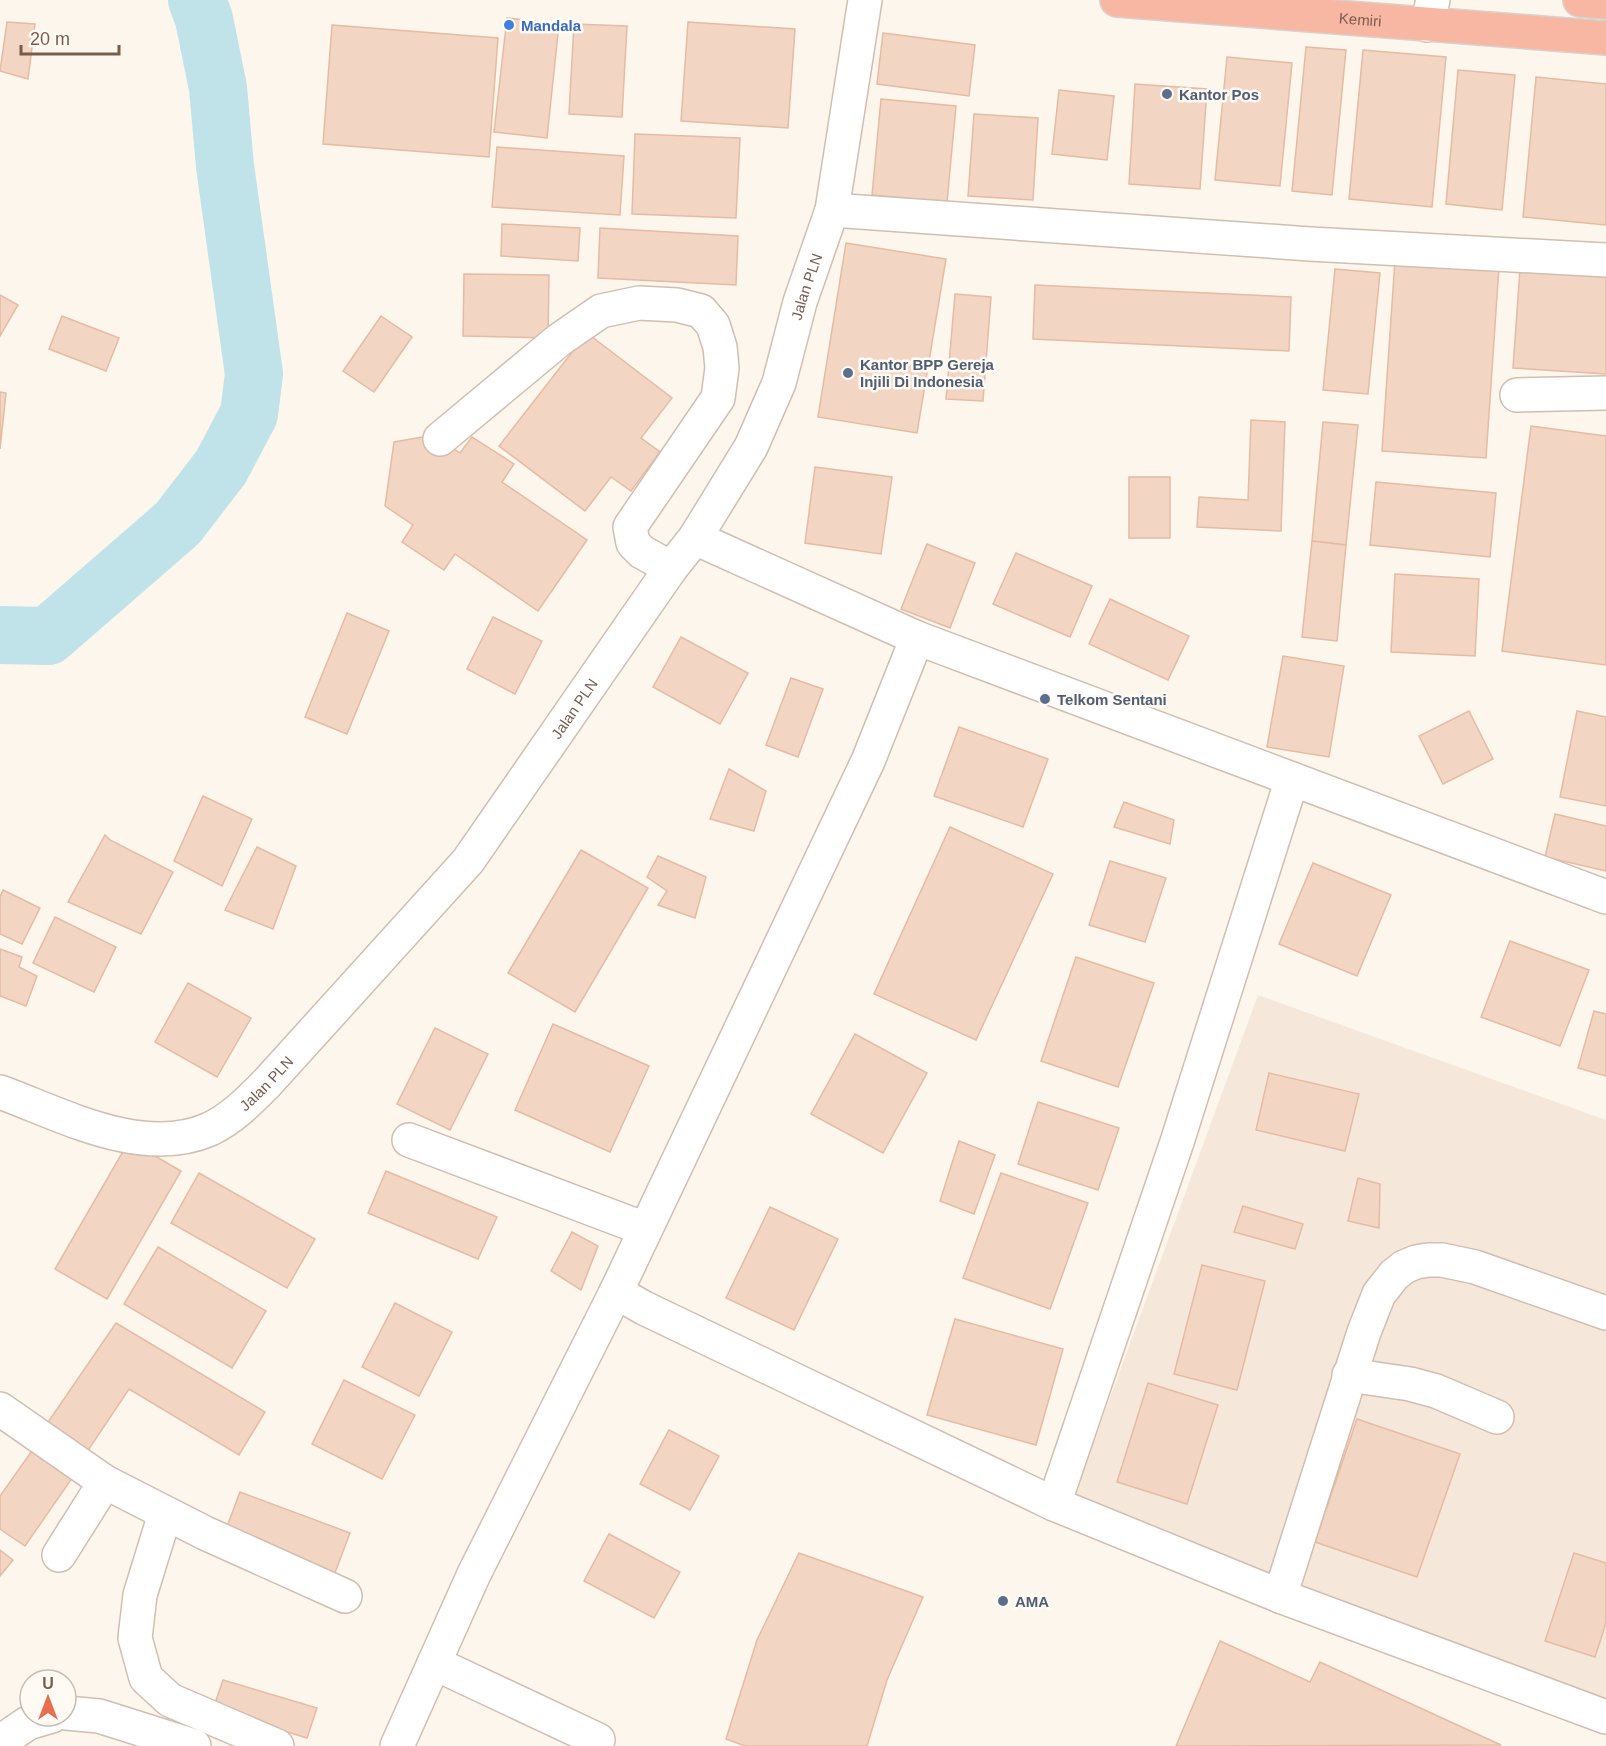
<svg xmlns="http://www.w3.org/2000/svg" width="1606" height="1746" font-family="Arial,sans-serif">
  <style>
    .residential { fill: #f5e8da }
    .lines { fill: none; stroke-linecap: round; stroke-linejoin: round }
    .river { stroke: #bfe3e8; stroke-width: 58 }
    .building { fill: #f3d5c3; stroke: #e6bba3; stroke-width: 1.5 }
    .minor-casing { stroke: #d1beb0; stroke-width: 36 }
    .highway-casing { stroke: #dad1cd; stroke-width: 36 }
    .minor { stroke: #fff; stroke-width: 33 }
    .highway { stroke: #f7b7a3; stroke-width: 33 }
    .shop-dot { fill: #3f7fe0; stroke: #fffaf3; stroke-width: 2 }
    .service-dot { fill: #5c6f8a; stroke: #fffaf3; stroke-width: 2 }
    .labels { text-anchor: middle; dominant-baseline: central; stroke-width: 5; stroke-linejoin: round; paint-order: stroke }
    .street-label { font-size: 15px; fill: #7a5c4d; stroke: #fffaf3 }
    .shop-label { font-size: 15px; font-weight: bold; fill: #366cbe; stroke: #fffaf3; text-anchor: start }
    .service-label { font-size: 15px; font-weight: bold; fill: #4e5e75; stroke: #fffaf3; text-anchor: start }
  </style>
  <rect width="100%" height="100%" fill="#fdf6ec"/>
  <polygon class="residential" points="1258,995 1606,1120 1606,1708 1074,1496"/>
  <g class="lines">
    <polyline class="river" points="0,635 48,636 178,523 221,467 249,414 254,374 225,166 218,88 204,19 197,0"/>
  </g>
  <g class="building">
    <polygon points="507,18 559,24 547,138 494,132"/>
    <polygon points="7,22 35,24 28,79 0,71"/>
    <polygon points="688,22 795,29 788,128 681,121"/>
    <polygon points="574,24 627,26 622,117 569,114"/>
    <polygon points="332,25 498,38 489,157 323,144"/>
    <polygon points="883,33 975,45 969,96 877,84"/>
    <polygon points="1306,47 1346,50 1332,195 1292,191"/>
    <polygon points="1363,50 1446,57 1432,207 1349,199"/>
    <polygon points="1227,57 1292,63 1280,186 1215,180"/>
    <polygon points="1458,70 1515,75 1502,210 1446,204"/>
    <polygon points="1536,77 1606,84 1606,225 1523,217"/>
    <polygon points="1135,84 1207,89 1200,189 1129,184"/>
    <polygon points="1059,90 1114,96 1107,160 1052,154"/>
    <polygon points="881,99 956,106 947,202 872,195"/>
    <polygon points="974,114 1038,118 1033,200 968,196"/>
    <polygon points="635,134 740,138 736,218 632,214"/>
    <polygon points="497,147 624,156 620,215 492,207"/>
    <polygon points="502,224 580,228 578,261 501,256"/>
    <polygon points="600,228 738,236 736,285 598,278"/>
    <polygon points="846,243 946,259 917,433 818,417"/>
    <polygon points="1395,260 1499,267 1486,458 1382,451"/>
    <polygon points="1335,269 1380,273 1368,394 1323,390"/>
    <polygon points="1520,269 1606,275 1606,374 1513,368"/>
    <polygon points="464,274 549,275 548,338 463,336"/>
    <polygon points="1035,285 1291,297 1289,351 1033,339"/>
    <polygon points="955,294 991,297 983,401 946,399"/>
    <polygon points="0,295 18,305 0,336"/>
    <polygon points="62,316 119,338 106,371 49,349"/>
    <polygon points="381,316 412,337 374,392 343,371"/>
    <polygon points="587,333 672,398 641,438 660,452 631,491 611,477 585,511 499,446"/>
    <polygon points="0,392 6,393 0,449"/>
    <polygon points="1251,420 1285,422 1281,531 1197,527 1199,497 1248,500"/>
    <polygon points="1323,422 1358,425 1346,545 1312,541"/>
    <polygon points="1531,426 1606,436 1606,665 1502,651"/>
    <polygon points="434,435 460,453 472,437 514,464 502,482 587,540 538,611 455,554 444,570 402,542 413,525 385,506 394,442"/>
    <polygon points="815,467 892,477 881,554 805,543"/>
    <rect x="1129" y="477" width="41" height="61"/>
    <polygon points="1376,482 1496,493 1490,557 1370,545"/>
    <polygon points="1312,541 1346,545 1337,641 1302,637"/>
    <polygon points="927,544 975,563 950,628 901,609"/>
    <polygon points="1016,553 1092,586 1070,637 993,604"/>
    <polygon points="1395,574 1479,579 1475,656 1391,652"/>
    <polygon points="1110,599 1189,636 1168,680 1089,644"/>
    <polygon points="347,613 389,631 347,734 305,717"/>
    <polygon points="493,617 542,641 515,694 467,669"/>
    <polygon points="681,637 748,673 720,724 653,687"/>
    <polygon points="1283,656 1344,666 1329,757 1267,747"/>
    <polygon points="791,678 823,689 798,757 766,745"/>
    <polygon points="1469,711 1493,759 1443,784 1419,736"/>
    <polygon points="1577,711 1606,717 1606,806 1560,797"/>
    <polygon points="959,727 1048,759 1023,827 934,796"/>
    <polygon points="729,769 766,791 754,831 710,819"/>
    <polygon points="203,796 252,819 222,886 174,861"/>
    <polygon points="1124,802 1174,820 1170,844 1114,827"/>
    <polygon points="1555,814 1606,826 1606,871 1545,857"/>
    <polygon points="950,827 1053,874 976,1040 874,994"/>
    <polygon points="105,835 110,840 173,872 141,934 68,902"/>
    <polygon points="257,847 296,866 273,929 225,910"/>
    <polygon points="581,850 648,888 575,1012 508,973"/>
    <polygon points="658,856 706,877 695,918 658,905 667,891 647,877"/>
    <polygon points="1110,861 1166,878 1145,942 1089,925"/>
    <polygon points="1313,863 1391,895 1357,976 1279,944"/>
    <polygon points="3,890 40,908 22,944 0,934 0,897"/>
    <polygon points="55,917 116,947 94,992 33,963"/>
    <polygon points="1510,941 1589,970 1560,1046 1481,1017"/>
    <polygon points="0,949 22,957 19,967 37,976 26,1006 0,996"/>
    <polygon points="1076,957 1154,983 1118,1087 1041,1061"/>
    <polygon points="188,983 251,1018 217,1077 155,1042"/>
    <polygon points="1594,1011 1606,1014 1606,1076 1578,1068"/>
    <polygon points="553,1024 649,1066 610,1152 515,1110"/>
    <polygon points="435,1028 488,1054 450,1130 397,1104"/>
    <polygon points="855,1034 927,1073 883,1153 811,1114"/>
    <polygon points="1269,1073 1359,1094 1345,1151 1256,1130"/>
    <polygon points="1038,1102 1119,1128 1098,1190 1018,1164"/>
    <polygon points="129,1141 181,1171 107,1299 55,1269"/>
    <polygon points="959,1141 995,1155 974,1214 940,1201"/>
    <polygon points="386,1171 497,1217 478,1259 368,1213"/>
    <polygon points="199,1173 315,1239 287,1288 171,1223"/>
    <polygon points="1001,1173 1088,1203 1050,1309 963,1278"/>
    <polygon points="1358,1178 1380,1184 1379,1228 1348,1221"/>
    <polygon points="1243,1206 1303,1224 1295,1249 1234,1232"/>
    <polygon points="770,1207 838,1239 794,1330 726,1298"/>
    <polygon points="572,1232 598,1246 581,1290 551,1271"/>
    <polygon points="158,1247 266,1311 232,1368 124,1304"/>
    <polygon points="1202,1265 1265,1281 1237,1390 1174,1374"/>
    <polygon points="395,1303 452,1332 419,1396 362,1367"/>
    <polygon points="955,1319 1063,1349 1036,1445 927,1415"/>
    <polygon points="116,1323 265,1412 239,1455 129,1389 85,1455 44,1428"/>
    <polygon points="344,1380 415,1415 382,1479 312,1444"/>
    <polygon points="1148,1383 1218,1405 1187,1504 1117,1482"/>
    <polygon points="1357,1419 1460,1454 1417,1577 1315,1542"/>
    <polygon points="669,1430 719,1456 690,1510 640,1484"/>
    <polygon points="36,1445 75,1474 25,1546 0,1529 0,1496"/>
    <polygon points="240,1492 350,1533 333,1578 223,1537"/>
    <polygon points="609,1534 680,1572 654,1618 584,1581"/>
    <polygon points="0,1550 13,1560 0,1576"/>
    <polygon points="799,1553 923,1597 887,1680 867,1746 745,1746 726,1739 757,1640"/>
    <polygon points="1574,1553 1606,1563 1606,1623 1595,1657 1545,1641"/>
    <polygon points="1220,1641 1310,1682 1320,1662 1501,1745 1176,1746"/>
    <polygon points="223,1680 317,1708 307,1738 213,1709"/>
  </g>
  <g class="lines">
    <defs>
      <g id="minor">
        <polyline points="1427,25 1433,0"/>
        <polyline points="832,210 1310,244 1606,260"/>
        <polyline points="1517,395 1606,393"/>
        <polyline points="440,439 559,340 601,311 639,303 677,305 701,311 713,325 720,347 722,368 718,398 630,527 633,543 642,552 671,568"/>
        <polyline points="695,538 917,638 1606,897"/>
        <path id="s1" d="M0,1092c63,23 143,67 210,37 23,-11 40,-29 57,-46l201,-222 203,-293 24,-30 56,-91 28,-64 21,-81 32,-92 33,-210"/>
        <polyline points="409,1140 645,1229"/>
        <polyline points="616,1292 644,1308 1054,1504 1280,1596 1606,1717"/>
        <polyline points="1349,1375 1410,1384 1436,1391 1497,1417"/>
        <polyline points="0,1409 105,1482 59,1555"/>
        <polyline points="105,1482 205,1533 345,1596"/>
        <polyline points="1054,1504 1177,1142 1292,779"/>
        <polyline points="165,1514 140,1595 135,1638 146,1678 170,1700 277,1746"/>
        <polyline points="1280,1596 1364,1332 1379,1294 1394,1275 1404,1267 1416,1262 1428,1260 1442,1260 1475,1267 1606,1313"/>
        <polyline points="434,1663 598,1740 595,1746"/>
        <polyline points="66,1713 99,1716 194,1746"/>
        <polyline points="0,1742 28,1723 52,1716"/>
        <polyline points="397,1746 474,1574 616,1292 868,761 917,638"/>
      </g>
      <g id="highway">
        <path id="s2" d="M1117,0l489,38"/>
        <polyline points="1580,0 1606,2"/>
      </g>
    </defs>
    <use href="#minor" class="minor-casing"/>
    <use href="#highway" class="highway-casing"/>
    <use href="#minor" class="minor"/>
    <use href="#highway" class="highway"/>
  </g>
  <circle class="shop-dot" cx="509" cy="25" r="6"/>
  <g class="service-dot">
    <circle cx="1167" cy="94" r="6"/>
    <circle cx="848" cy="373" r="6"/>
    <circle cx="1045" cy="699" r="6"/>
    <circle cx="1003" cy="1601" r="6"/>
  </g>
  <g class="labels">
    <g class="street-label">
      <text stroke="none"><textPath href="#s2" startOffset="244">Kemiri</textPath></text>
      <text stroke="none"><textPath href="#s1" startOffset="1264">Jalan PLN</textPath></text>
      <text stroke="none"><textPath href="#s1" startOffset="778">Jalan PLN</textPath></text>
      <text stroke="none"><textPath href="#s1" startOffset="292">Jalan PLN</textPath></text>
    </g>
    <g class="shop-label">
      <text x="521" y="25">Mandala</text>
    </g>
    <g class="service-label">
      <text x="1179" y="94">Kantor Pos</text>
      <text x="860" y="364">Kantor BPP Gereja<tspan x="860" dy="17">Injili Di Indonesia</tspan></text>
      <text x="1057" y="699">Telkom Sentani</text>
      <text x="1015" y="1601">AMA</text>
    </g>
  </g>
  <g transform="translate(48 1698)"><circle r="28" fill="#fffaf3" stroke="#cabbb1" stroke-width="1.5"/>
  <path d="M0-4.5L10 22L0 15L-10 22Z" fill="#e76f51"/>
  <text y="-9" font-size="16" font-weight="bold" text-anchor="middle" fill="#7a5c4d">U</text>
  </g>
  <path d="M21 45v9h98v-9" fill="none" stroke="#7a5c4d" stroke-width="3"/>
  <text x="30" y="45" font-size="18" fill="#7a5c4d" stroke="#fffaf3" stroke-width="4.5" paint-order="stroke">20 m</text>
</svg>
